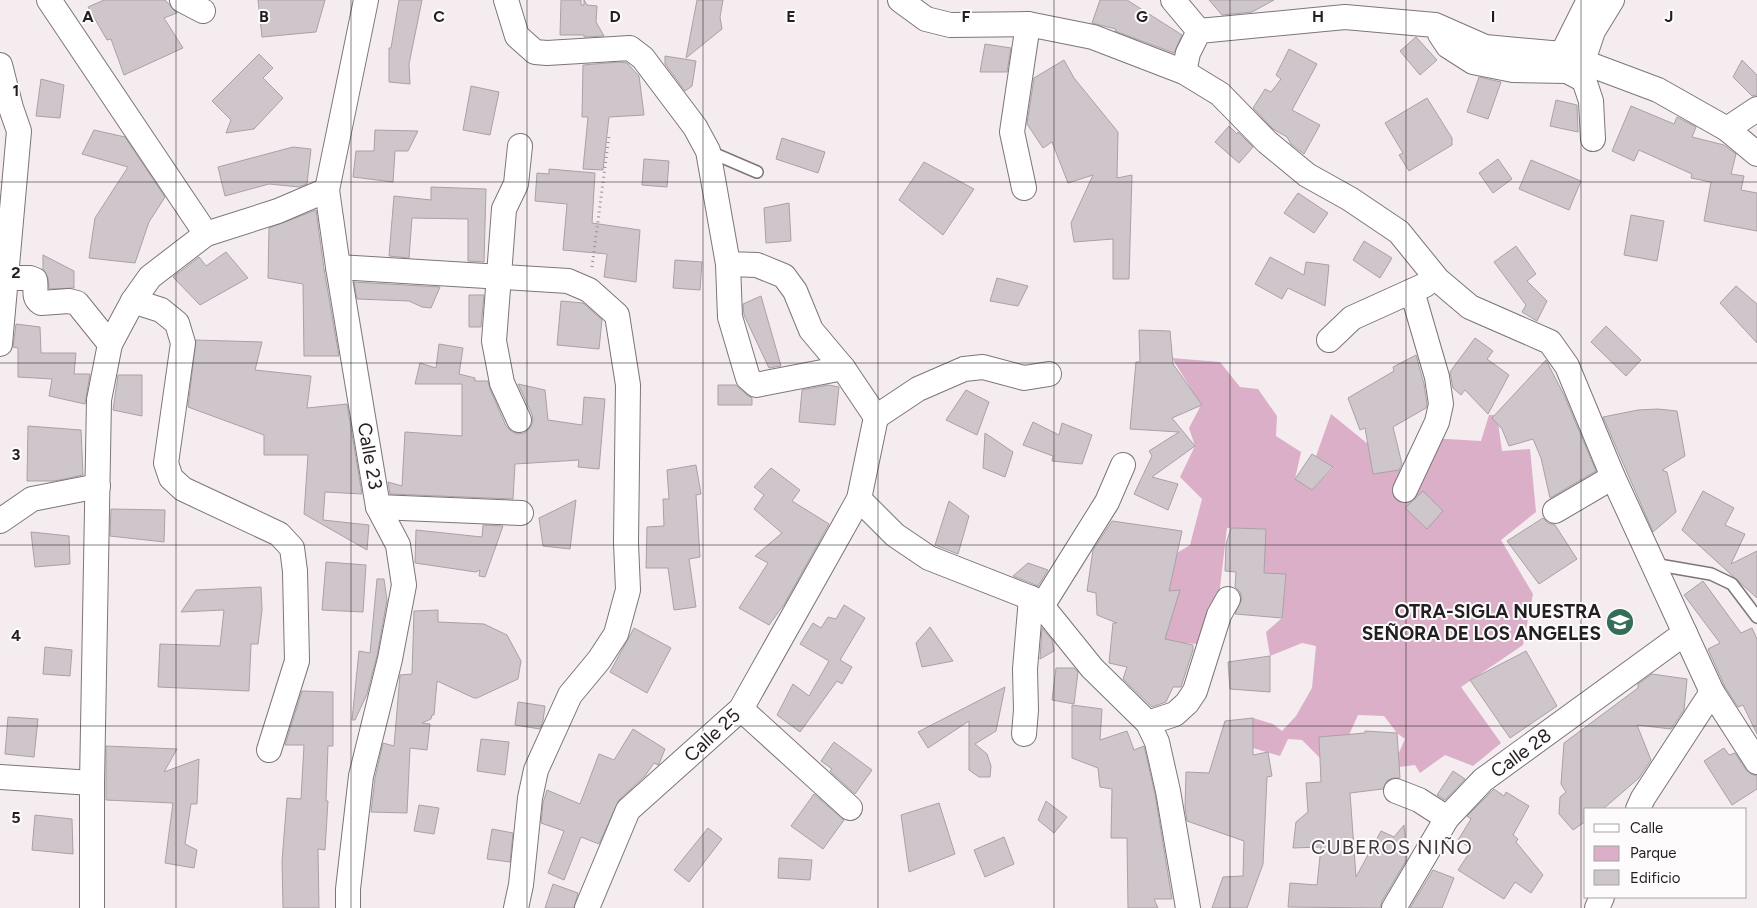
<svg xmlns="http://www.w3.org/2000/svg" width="1757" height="908" font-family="Figtree,sans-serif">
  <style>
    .green { fill: #dbafc7 }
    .building { fill: #cfc6cb; stroke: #a9a1a5 }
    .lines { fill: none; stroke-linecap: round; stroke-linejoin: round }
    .lane-casing { stroke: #7d7579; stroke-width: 14 }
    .street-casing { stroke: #7d7579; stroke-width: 26 }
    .path { stroke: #969093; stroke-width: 3; stroke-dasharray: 1 4; stroke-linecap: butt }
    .lane { stroke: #fff; stroke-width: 11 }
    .street { stroke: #fff; stroke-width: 24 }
    .grid { fill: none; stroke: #221f21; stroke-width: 1; stroke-opacity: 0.55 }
    .labels { text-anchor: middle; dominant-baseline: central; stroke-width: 4; stroke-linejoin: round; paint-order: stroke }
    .street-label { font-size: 19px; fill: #221f21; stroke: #fefbfd }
    .poi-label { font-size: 19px; font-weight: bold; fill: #221f21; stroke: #fefbfd; text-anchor: end }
    .neighbourhood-label { font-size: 20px; letter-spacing: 1px; fill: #40393c; stroke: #fefbfd }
    .grid-label { font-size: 16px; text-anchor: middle; font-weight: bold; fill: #221f21; stroke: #fefbfd; stroke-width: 4; stroke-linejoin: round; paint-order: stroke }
  </style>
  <rect width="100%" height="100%" fill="#f5ecf0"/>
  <polygon class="green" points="1172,358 1220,362 1240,387 1258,389 1277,416 1276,436 1301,452 1295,479 1312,490 1333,468 1316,456 1331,414 1368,444 1373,474 1403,469 1430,438 1481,441 1489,415 1497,415 1502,451 1530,449 1536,512 1501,540 1533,594 1523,645 1461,687 1501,743 1473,766 1445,755 1420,773 1415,765 1399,767 1398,755 1405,739 1397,733 1384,716 1358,715 1349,735 1319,737 1320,758 1302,740 1288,739 1280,756 1253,748 1253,718 1273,724 1282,731 1296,716 1312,688 1316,646 1302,643 1270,656 1266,632 1282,618 1286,575 1264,573 1265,529 1227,528 1219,596 1197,644 1184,643 1160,656 1169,591 1177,553 1190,545 1202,499 1180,477 1195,446 1189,428 1201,405"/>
  <g class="building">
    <polygon points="104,0 165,0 177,13 164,18 183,48 124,75 111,39 107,40 88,7"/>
    <polygon points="258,0 325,0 316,32 262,37"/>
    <polygon points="399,0 422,0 409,64 410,84 389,82 389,48 391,48"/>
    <polygon points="561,0 581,0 581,5 584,5 584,0 587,5 597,6 596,22 604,36 584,37 584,35 560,35"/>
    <polygon points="697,0 723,0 720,17 722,29 686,58"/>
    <polygon points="1100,0 1127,0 1182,35 1174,53 1115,31 1116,29 1092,23"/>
    <polygon points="1209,0 1274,0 1252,12 1222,15"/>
    <polygon points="1416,37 1437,60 1420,75 1400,51"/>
    <polygon points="985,44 1011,48 1007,72 980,72"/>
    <polygon points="1289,49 1317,64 1292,110 1320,125 1304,154 1291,144 1287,137 1273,129 1253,108 1265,89 1271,92 1281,79 1276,75"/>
    <polygon points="259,54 273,68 263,78 283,98 254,129 226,133 231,120 212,101"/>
    <polygon points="665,56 696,61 692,86 685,91 665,64"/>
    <polygon points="1064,60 1074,78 1118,132 1117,178 1132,175 1129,279 1113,279 1113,239 1074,242 1071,223 1093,175 1068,183 1052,142 1043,148 1027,124 1034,78"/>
    <polygon points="1742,60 1757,75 1757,95 1752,96 1733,77"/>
    <polygon points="619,62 627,63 639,76 644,115 609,117 603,170 583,169 588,117 582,117 583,65"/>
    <polygon points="1479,77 1501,82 1488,119 1467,112"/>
    <polygon points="41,79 64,85 60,118 36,116"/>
    <polygon points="471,86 499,92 490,135 463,130"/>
    <polygon points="1427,98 1452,138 1452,145 1409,171 1399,155 1403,153 1385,123"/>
    <polygon points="1556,100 1577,105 1578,132 1550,126"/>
    <polygon points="1631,106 1674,124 1677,117 1696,127 1692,137 1724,145 1736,154 1731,174 1744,176 1741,190 1757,193 1757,231 1704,221 1711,182 1691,178 1692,174 1639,150 1634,161 1612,151"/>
    <polygon points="1229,126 1237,134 1238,132 1253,147 1239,163 1215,142"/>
    <polygon points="94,130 125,137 165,197 149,222 135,263 89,258 95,218 128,167 82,154"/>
    <polygon points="375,130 418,131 408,151 395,151 393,182 353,177 356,151 374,151"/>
    <polygon points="782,138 825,152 818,173 776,159"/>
    <polygon points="293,147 311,149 307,184 299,187 269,184 225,196 218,167"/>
    <polygon points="644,159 669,161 667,187 642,185"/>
    <polygon points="1498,159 1512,179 1493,193 1479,173"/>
    <polygon points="1531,160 1581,181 1569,210 1519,189"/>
    <polygon points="924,162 974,189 943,235 899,200"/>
    <polygon points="549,169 595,173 592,223 640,230 636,282 604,277 607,254 563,250 567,204 535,201 537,173 549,174"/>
    <polygon points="431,187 486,189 484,262 468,261 468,219 412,218 409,258 389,256 394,196 431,200"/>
    <polygon points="1298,193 1328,213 1314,233 1284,213"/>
    <polygon points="789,203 791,241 766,243 764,208"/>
    <polygon points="316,210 324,269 339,356 304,356 303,284 268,278 269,228"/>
    <polygon points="1631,215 1664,221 1657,261 1624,255"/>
    <polygon points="1364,241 1392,258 1380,278 1353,260"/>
    <polygon points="1516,246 1536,274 1527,281 1547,301 1537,321 1522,312 1526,305 1494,262"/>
    <polygon points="226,252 248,278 200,305 173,277 199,257 206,266"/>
    <polygon points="43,255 74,271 74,288 49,289 48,278 43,269"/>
    <polygon points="1270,257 1304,275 1306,262 1329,265 1325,306 1288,288 1282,299 1255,284"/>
    <polygon points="675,260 702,262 700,290 673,288"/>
    <polygon points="997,278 1028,286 1018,306 990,301"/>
    <polygon points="354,282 440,287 431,308 422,307 409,301 357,299"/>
    <polygon points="1736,286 1757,304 1757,343 1720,303"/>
    <polygon points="469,295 484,295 481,327 469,327"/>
    <polygon points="761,296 781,366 769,368 744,315 743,304"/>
    <polygon points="561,301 583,303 602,320 599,349 557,345"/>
    <polygon points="16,324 40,327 41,353 76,353 74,374 90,374 85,404 49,396 52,379 18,377 18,348 13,347"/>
    <polygon points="1606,326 1641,360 1626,376 1591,342"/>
    <polygon points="1139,330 1170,331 1173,364 1202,405 1172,418 1195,446 1152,477 1178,484 1168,510 1134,494 1152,456 1149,451 1179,432 1130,429 1136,362 1140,362"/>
    <polygon points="1475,338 1493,351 1487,359 1509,375 1488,414 1465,390 1461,395 1453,388 1450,372"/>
    <polygon points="196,340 262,342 255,370 311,376 307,408 347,404 362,494 325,492 323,520 369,525 367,550 304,514 308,455 264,455 264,435 188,407"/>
    <polygon points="439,344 463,348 459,374 475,378 475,381 488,381 490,389 506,426 511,431 517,434 524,433 530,428 533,421 532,414 518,384 545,390 548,420 582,425 584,397 605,399 599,469 578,467 579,460 515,464 513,499 390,494 388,482 402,486 405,432 462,436 462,384 415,384 420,363 436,368"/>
    <polygon points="1416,355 1424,384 1427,404 1426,408 1393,427 1402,464 1399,470 1373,474 1365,428 1360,430 1348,398 1394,371 1393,367"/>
    <polygon points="1546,360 1564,395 1596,471 1550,498 1541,458 1533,439 1509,446 1502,429 1492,418"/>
    <polygon points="118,375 142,375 142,416 113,410"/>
    <polygon points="718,385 736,385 747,395 752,398 752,405 718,405"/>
    <polygon points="828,385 839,387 835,425 799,422 802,390"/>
    <polygon points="966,390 989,402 977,435 946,420"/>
    <polygon points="1658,409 1677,411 1685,456 1662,470 1667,472 1676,512 1653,532 1603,417 1638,410"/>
    <polygon points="1033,422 1059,435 1062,423 1092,435 1082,464 1052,461 1053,456 1023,445"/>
    <polygon points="28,426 81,430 83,475 55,481 27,481"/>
    <polygon points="985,433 1013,452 1005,477 983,468"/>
    <polygon points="1312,454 1333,467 1312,490 1295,479"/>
    <polygon points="696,465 701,494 696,495 700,557 689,559 696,607 674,610 668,568 646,568 647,527 664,526 663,499 669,499 667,470"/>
    <polygon points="771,468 800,490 792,501 829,524 785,603 769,625 739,608 768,563 755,556 782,533 754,509 764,495 754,487"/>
    <polygon points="1423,491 1443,511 1427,529 1405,508"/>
    <polygon points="1703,491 1734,508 1725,525 1745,534 1731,564 1757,551 1757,598 1682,530"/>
    <polygon points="576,500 570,549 543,546 539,518"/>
    <polygon points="949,501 969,516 958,554 935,545"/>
    <polygon points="111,509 165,510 164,542 110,536"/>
    <polygon points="1543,518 1548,523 1555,525 1577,559 1539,584 1507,541"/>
    <polygon points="1112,521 1182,531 1169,591 1180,590 1165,639 1193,645 1193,650 1181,687 1173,687 1166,702 1152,707 1123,679 1127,667 1109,663 1113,623 1117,623 1097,615 1096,593 1087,591 1093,550"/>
    <polygon points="483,525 503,526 485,577 479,576 480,570 476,572 415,563 416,530 482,537"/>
    <polygon points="1231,528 1266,529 1264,573 1286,574 1282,618 1235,614 1242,599 1240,592 1235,587 1236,572 1225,571 1226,544"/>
    <polygon points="31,532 69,536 70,564 35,567"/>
    <polygon points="326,562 366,565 363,612 322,610"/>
    <polygon points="1028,563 1048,570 1038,586 1013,576"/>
    <polygon points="377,579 384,579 387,600 377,656 367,694 355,720 352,720 359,651 370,653"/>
    <polygon points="1703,581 1741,633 1752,628 1757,639 1757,734 1743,705 1738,707 1725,687 1708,649 1720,643 1684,595"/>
    <polygon points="261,587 262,610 258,644 251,644 249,691 158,687 160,644 220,646 224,610 181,612 196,590"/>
    <polygon points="844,605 865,618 840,660 852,667 842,684 837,681 800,732 777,715 793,684 809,696 829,661 800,644 813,623 821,628 828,617 836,619"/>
    <polygon points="438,610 438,622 484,624 507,635 521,661 518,679 477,698 474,698 437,681 434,715 432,715 431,719 422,723 430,724 427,750 410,748 407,813 371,812 375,778 383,743 394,746 400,675 412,674 414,611"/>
    <polygon points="930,627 953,661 922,667 916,643"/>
    <polygon points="634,628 671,648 647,693 610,672"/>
    <polygon points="1042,628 1052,640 1054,651 1040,659"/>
    <polygon points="45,647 72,650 70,676 43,674"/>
    <polygon points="1526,651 1557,706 1510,738 1470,680"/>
    <polygon points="1270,656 1270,692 1230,689 1228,662"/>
    <polygon points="1056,668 1074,668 1078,672 1074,704 1052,700"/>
    <polygon points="1652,674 1687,679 1684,710 1671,729 1637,725 1651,760 1639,778 1603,809 1586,809 1586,821 1573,830 1559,814 1560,797 1566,792 1561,784 1564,743 1638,688 1638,684"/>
    <polygon points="1005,687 996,731 975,744 987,754 991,766 990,777 979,777 969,770 969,721 928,748 918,732"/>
    <polygon points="302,691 333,692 333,746 328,746 326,801 328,801 325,850 318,849 319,908 283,908 282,861 287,798 301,799 304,745 285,745"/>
    <polygon points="518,702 545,706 543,721 540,729 515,725"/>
    <polygon points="1072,705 1102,709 1100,740 1127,731 1134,750 1144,746 1155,794 1172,899 1154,899 1158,908 1128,908 1127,838 1111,838 1112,789 1100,787 1098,768 1072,758"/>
    <polygon points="8,717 38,719 34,757 5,754"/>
    <polygon points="1253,718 1253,755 1268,752 1272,776 1267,777 1263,864 1247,908 1212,908 1223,877 1243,876 1244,841 1187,821 1185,807 1186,772 1209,773 1225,721"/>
    <polygon points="633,729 665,749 659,764 658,765 654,763 645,776 619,800 599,844 581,837 564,880 548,873 564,831 541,823 543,803 547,790 580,804 599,754 614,760"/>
    <polygon points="1365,731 1397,733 1400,778 1393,778 1388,780 1383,789 1350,793 1356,877 1381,831 1394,837 1404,825 1407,859 1382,901 1380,908 1288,907 1290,883 1317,885 1321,847 1293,848 1296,822 1308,812 1306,783 1321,782 1319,737 1365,733"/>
    <polygon points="481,739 509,742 505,775 477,771"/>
    <polygon points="834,742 872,770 855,794 830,771 832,769 821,761"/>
    <polygon points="106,746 177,749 164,772 199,759 197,804 191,804 185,844 197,850 194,868 165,863 173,803 106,800"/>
    <polygon points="1724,748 1729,755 1735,753 1746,770 1751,774 1757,776 1757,789 1732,805 1704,761"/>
    <polygon points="1453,771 1465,779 1445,800 1437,795"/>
    <polygon points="1494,789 1504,796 1506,792 1529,806 1513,835 1518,839 1516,842 1543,875 1531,893 1515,882 1504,899 1458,870 1472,849 1458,840 1471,819 1467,816"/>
    <polygon points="814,794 844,820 823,849 791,826"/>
    <polygon points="1046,801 1067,817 1054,833 1038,820"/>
    <polygon points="939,803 955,854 909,872 901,815"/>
    <polygon points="419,805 439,808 434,834 414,831"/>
    <polygon points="35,815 72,819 73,854 32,850"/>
    <polygon points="708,828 722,839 689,882 674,870"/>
    <polygon points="492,829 513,833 510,862 487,859"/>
    <polygon points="1004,837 1014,864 985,877 974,850"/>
    <polygon points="779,858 812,860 810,880 778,878"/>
    <polygon points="1433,870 1454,878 1442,908 1410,908"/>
    <polygon points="553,884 578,893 574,908 545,908"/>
  </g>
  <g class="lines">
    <defs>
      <g id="lane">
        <polyline points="708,151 757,172"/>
        <polyline points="1653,564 1711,574 1732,584 1757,617"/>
      </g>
      <g id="street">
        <polyline points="49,0 206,234"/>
        <polyline points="182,0 203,11"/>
        <polyline points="506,0 517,36 535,52 547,53 630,48 643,58 695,127 708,151 728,264 757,265 784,276 795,291 811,330 843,368 876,417 859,499 895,535 929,558 1031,598 1042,606 1092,668 1148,723 1157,742 1168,791 1188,908"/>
        <polyline points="900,0 926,19 950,25 1028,24 1093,37 1184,72 1220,94 1267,142 1307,175 1350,199 1399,232 1438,280 1470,307 1550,342 1567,366 1613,477 1712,692 1757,762"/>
        <polyline points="1173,0 1199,31"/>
        <polyline points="1440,34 1448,46 1473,62 1513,70 1567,71 1584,80 1591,101 1593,139"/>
        <polyline points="1562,54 1589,0"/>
        <polyline points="1583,61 1593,31 1612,0"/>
        <polyline points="0,65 11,108 19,131 0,344"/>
        <polyline points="1184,72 1188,53 1199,31 1345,17 1435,25 1485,47 1562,54 1658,90 1727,129 1757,154"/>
        <polyline points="1727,129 1757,109"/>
        <polyline points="1024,188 1012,132 1028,24"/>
        <polyline points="728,264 730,317 748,378 756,385 843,368"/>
        <polyline points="338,267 568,281 589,290 617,315 628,385 626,543 628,590 616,634 599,660 570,695 536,770 530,798 521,885 516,908"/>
        <path d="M6,278h24l5,2c2,9 -3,17 6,23l28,-2 8,2 33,41"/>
        <polyline points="133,301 161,310 177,323 183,343 166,463 171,478 183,489 279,534 292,548 295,571 297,661 269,750"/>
        <polyline points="1329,340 1352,318 1425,285"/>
        <polyline points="876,417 918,389 964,369 983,367 1024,378 1049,374"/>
        <polyline points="519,420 502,383 494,341 504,209 516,184 520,146"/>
        <polyline points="1405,490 1437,422 1441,404 1437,377 1412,291"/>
        <polyline points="378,507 521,513"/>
        <polyline points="1555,511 1613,477"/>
        <polyline points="0,521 32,499 98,486"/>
        <polyline points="1042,606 1107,502 1123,465"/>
        <polyline points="741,709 850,808"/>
        <polyline points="1148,723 1175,714 1187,703 1195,691 1219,615 1228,599"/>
        <polyline points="1024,734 1026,710 1025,669 1031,598"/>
        <polyline points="0,777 92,783"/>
        <polyline points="1396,791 1419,800 1447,818"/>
        <polyline points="1638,809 1643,798 1712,692"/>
        <polyline points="92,908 92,783 99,400 110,344 133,301 150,277 206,234 278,211 327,190"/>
        <polyline points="348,908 348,889 361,776 390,659 404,585 398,545 378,507 338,267 327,190 366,0"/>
        <polyline points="587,908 628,810 741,709 859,499"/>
        <polyline points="1394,908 1447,818 1483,780 1685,633"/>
        <polyline points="1597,908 1602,897"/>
      </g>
    </defs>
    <use href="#lane" class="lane-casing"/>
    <use href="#street" class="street-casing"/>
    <polyline class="path" points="592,267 609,136"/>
    <use href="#lane" class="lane"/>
    <use href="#street" class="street"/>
  </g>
  <path class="grid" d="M176,0v908M351,0v908M527,0v908M703,0v908M878,0v908M1054,0v908M1230,0v908M1406,0v908M1581,0v908M0,182h1757M0,363h1757M0,545h1757M0,726h1757"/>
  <defs>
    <symbol id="school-disc" viewBox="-11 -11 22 22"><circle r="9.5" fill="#346e56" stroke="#fefbfd"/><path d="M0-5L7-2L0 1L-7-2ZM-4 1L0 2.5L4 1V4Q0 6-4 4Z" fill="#fff"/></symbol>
  </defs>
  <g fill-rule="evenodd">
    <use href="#school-disc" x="1604" y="606" width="32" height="32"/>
  </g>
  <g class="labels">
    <g class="street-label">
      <text transform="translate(370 456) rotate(80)">Calle 23</text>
      <text transform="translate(712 735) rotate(-43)">Calle 25</text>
      <text transform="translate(1521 753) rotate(-36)">Calle 28</text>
    </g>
    <g class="poi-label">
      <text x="1601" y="611">OTRA-SIGLA NUESTRA<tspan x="1601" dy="22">SEÑORA DE LOS ANGELES</tspan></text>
    </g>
    <g class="neighbourhood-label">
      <text x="1392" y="847">CUBEROS NIÑO</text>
    </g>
  </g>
  <g class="grid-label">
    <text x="88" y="22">A</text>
    <text x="264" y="22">B</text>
    <text x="439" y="22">C</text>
    <text x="615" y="22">D</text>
    <text x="791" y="22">E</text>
    <text x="966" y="22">F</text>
    <text x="1142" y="22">G</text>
    <text x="1318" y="22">H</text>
    <text x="1493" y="22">I</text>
    <text x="1669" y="22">J</text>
    <text x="16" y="96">1</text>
    <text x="16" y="278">2</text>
    <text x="16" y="460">3</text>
    <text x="16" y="641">4</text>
    <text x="16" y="823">5</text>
  </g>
  <rect x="1584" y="808" width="162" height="90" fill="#fefbfd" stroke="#a6a3a5"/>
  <rect x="1594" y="824" width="25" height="8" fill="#ffffff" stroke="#a6a3a5"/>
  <text x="1630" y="833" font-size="15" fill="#221f21">Calle</text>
  <rect x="1594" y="846" width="25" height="15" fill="#dbafc7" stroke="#a6a3a5"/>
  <text x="1630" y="858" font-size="15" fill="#221f21">Parque</text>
  <rect x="1594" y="870" width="25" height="15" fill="#cfc6cb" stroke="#a6a3a5"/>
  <text x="1630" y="883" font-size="15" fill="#221f21">Edificio</text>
</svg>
